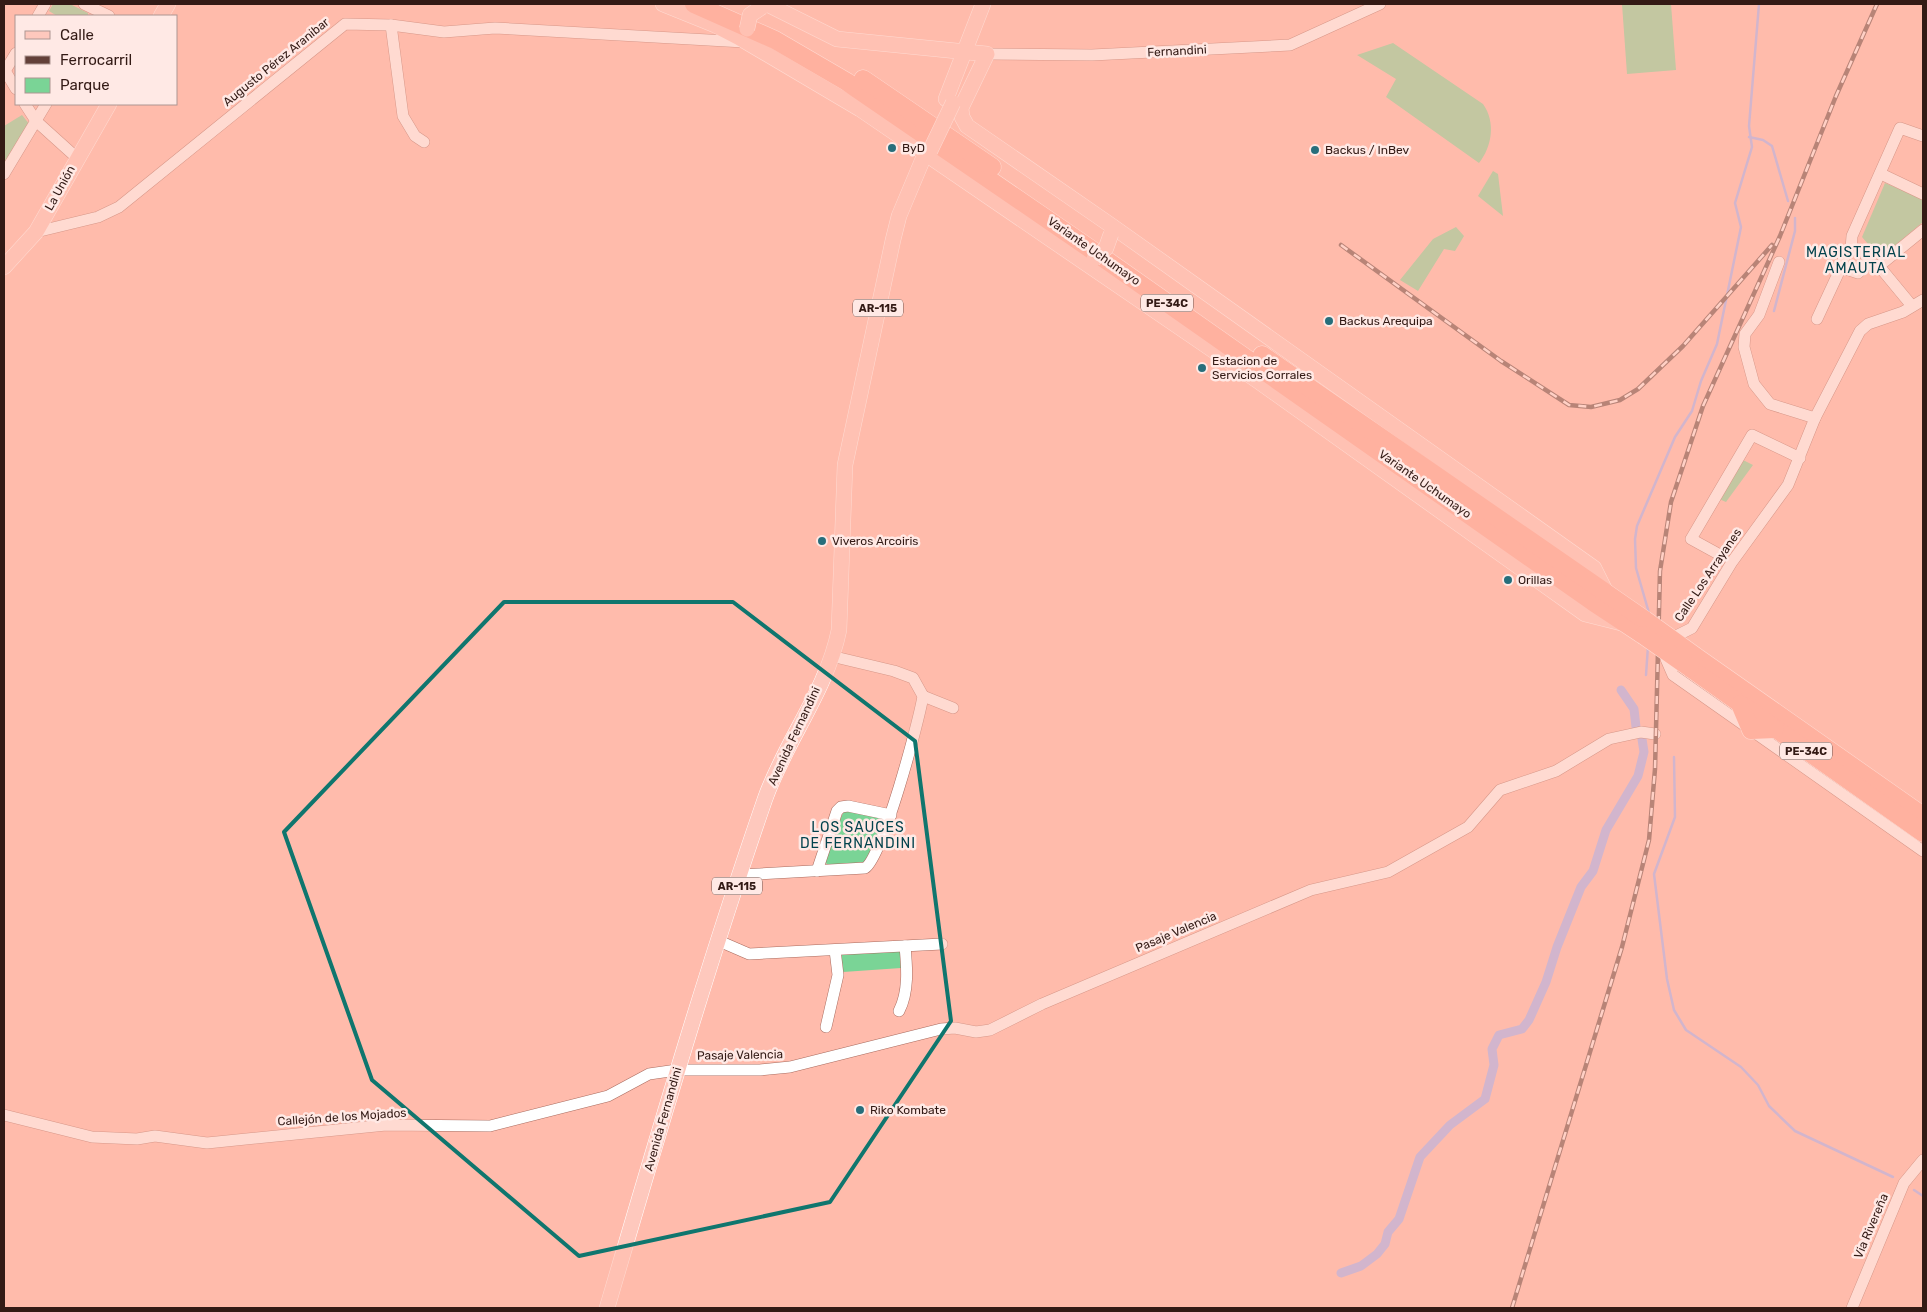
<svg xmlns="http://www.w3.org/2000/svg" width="1927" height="1312" font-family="Rubik,sans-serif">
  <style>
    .green { fill: #7ad496 }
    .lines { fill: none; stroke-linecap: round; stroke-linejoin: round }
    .stream { stroke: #9baef5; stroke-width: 2.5 }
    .canal { stroke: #9baef5; stroke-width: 9 }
    .minor-casing { stroke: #a96b5e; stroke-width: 12 }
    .major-casing { stroke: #fff; stroke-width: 16 }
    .highway-casing { stroke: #fff; stroke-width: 19 }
    .minor { stroke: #fff; stroke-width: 11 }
    .major { stroke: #fec8bd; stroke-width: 15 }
    .highway { stroke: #fea491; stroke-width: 18 }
    .rail-casing { stroke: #634039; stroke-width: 4.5 }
    .rail { stroke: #ffe9e5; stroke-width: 2.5; stroke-dasharray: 8; stroke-linecap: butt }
    .major-bridge-casing { stroke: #fff; stroke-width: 16; stroke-linecap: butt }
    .highway-bridge-casing { stroke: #fff; stroke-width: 19; stroke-linecap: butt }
    .major-bridge { stroke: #fec8bd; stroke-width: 15 }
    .highway-bridge { stroke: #fea491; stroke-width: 18 }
    .marked { fill: none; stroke: #0f766e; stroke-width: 4; stroke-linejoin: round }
    .poi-dot { fill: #276e7b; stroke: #ffe9e5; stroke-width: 2 }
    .labels { text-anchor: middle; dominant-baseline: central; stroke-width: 5; stroke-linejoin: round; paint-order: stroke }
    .shield { fill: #ffe9e5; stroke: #705853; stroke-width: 1 }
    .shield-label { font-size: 11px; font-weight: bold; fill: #331a15 }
    .street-label { font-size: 12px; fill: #331a15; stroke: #ffe9e5 }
    .poi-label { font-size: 12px; fill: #331a15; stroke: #ffe9e5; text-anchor: start }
    .neighbourhood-label { font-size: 14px; letter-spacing: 1px; fill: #03434d; stroke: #ffe9e5 }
  </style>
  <rect width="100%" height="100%" fill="#ffbbac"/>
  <g class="green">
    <polygon points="53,4 70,4 88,13 88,16 57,16 49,11"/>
    <polygon points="1622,4 1671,4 1676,70 1627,74"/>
    <path d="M1393,43l90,61c13,18 9,43 -4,59l-93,-66 10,-18 -39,-24z"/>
    <polygon points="22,115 30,125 6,164 4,160 4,126"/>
    <polygon points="1493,171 1498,174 1503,216 1478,196"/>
    <polygon points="1885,183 1923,199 1923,222 1880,258 1862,237"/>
    <polygon points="1456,227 1464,236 1455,251 1444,249 1418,291 1400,280 1433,239"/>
    <polygon points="1743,460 1753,465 1726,502 1719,499"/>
    <polygon points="844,810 883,818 868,862 827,865 825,860"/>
    <polygon points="900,950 901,968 843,972 841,954"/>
  </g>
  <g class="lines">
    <g class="stream">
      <polyline points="1749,137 1763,140 1772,146 1788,201"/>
      <polyline points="1774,311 1795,231 1795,218"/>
      <polyline points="1649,613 1636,568 1635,539 1637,526 1675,437 1692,411 1701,381 1717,344 1741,227 1735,203 1752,147 1749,126 1759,4"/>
      <polyline points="1646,675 1648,646"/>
      <polyline points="1674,757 1675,817 1654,874 1667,979 1674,1010 1686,1030 1741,1067 1758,1085 1769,1106 1795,1131 1893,1177"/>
      <polyline points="1914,1190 1923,1196"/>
    </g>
    <g class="canal">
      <polyline points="1621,690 1634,709 1636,727"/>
      <polyline points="1341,1273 1361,1266 1377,1254 1385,1244 1388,1232 1399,1219 1420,1157 1450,1125 1485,1099 1494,1065 1492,1049 1499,1035 1522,1029 1529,1020 1546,982 1557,947 1581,887 1593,871 1606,830 1638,776 1644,752 1642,739"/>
    </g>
    <defs>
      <g id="minor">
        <polyline points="84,4 109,16"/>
        <polyline points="38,16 45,4"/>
        <polyline points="391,25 403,116 415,136 424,142"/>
        <polyline points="987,54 1092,55 1290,45 1380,4"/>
        <polyline points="4,69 16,89"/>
        <polyline points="5,71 16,53"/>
        <polyline points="25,104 36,121 77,158"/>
        <polyline points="4,174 46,104"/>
        <polyline points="1881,174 1923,194"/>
        <polyline points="36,232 98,217 119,207 345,24 391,25 444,32 495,28 744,42"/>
        <polyline points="1851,249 1852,236 1900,128 1923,136"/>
        <polyline points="1779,262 1759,315 1745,334 1744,347 1754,384 1770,404 1815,418"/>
        <polyline points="1867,264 1879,266 1912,306"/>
        <polyline points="1879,266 1923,230"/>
        <polyline points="1923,300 1903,312 1868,324 1860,331 1815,418 1788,485 1732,562 1692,628 1670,639 1666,659 1673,675 1923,851"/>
        <path d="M1817,319l26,-56 1,-8c11,-10 24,-7 23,9l-9,9 -12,-4 -3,-6"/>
        <polyline points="1722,556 1691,539 1752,435 1800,458"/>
        <polyline points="923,696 953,708"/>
        <polyline points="817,871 837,811 841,807 848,806 891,815"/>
        <path d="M740,875l125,-7c17,-9 54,-147 58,-172l-10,-18 -19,-7 -63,-15"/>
        <polyline points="719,941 749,954 942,944"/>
        <path d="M899,1011c10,-19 8,-44 6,-65"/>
        <polyline points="826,1027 838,975 835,950"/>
        <polyline points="4,1115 92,1137 137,1139 155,1136 207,1143 386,1125 490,1126 608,1096 649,1074 677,1070 760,1070 790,1067 941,1029 955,1028 976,1032 990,1030 1042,1004 1311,890 1388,872 1468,827 1500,790 1556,771 1609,739 1641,732 1655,734"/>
        <polyline points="1852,1308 1904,1183 1923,1160"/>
      </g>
      <g id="major">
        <polyline points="663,4 715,25 738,37 860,109 1258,381 1585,614 1621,623"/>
        <polyline points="767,4 837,39 987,54 961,108 962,117 967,126 1109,224 1594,568 1607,594"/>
        <polyline points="161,16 168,4"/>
        <polyline points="946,99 983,4"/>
        <polyline points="4,267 36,232 109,104"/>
        <path d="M607,1308c50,-170 100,-341 158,-509 20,-57 62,-109 74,-169l6,-165 48,-225 6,-24 26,-62"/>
      </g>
      <g id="highway">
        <polyline points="694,4 775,40 847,82 1089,248 1593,602 1643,635"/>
        <polyline points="863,79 992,167"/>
        <polyline points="1262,355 1645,620"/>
        <polyline points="1695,656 1923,816"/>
        <polyline points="1690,668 1923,833"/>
        <polyline points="1740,704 1751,730 1775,729"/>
      </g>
    </defs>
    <use href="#minor" class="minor-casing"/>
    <use href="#major" class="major-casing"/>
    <use href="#highway" class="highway-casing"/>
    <use href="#minor" class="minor"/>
    <use href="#major" class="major"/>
    <use href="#highway" class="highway"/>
    <defs>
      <g id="rail">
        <polyline points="1341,245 1501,361 1569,405 1591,407 1620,400 1638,389 1683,346 1772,245"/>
        <polyline points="1512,1308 1622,947 1649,840 1655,769 1660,571 1671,502 1703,406 1780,236 1836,96 1877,4"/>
      </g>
    </defs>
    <use href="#rail" class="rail-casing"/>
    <use href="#rail" class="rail"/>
    <defs>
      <g id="major-bridge">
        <polyline points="747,29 750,15 762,7"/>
        <polyline points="930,151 953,103"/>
        <polyline points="1094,259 1106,248 1111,234"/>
      </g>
      <g id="highway-bridge">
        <polyline points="1645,620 1695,656"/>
        <polyline points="1643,635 1690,668"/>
      </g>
    </defs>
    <use href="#major-bridge" class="major-bridge-casing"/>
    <use href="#highway-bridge" class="highway-bridge-casing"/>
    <use href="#major-bridge" class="major-bridge"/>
    <use href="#highway-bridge" class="highway-bridge"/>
  </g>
  <path d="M0 0H1927V1312H0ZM504,602h229l182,139 36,280 -121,181 -251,54 -207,-176 -88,-248z" fill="#ffbbac" fill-opacity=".55" fill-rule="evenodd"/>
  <path class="marked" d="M504,602h229l182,139 36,280 -121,181 -251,54 -207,-176 -88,-248z"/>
  <g class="poi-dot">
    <circle cx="892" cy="148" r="5"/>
    <circle cx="1315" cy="150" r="5"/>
    <circle cx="1329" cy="321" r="5"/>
    <circle cx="1202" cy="368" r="5"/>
    <circle cx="822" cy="541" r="5"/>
    <circle cx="1508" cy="580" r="5"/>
    <circle cx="860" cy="1110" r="5"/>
  </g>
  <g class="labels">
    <g class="shield">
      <rect x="1141" y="294.5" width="52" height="17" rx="4"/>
      <rect x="853" y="299.5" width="50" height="17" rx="4"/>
      <rect x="1780" y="742.5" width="52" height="17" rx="4"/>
      <rect x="712" y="877.5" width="50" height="17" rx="4"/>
    </g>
    <g class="shield-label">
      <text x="1167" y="303">PE-34C</text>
      <text x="878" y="308">AR-115</text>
      <text x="1806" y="751">PE-34C</text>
      <text x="737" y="886">AR-115</text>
    </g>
    <g class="street-label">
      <text transform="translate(1177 51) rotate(-3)">Fernandini</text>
      <text transform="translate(276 62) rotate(-39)">Augusto Pérez Aranibar</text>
      <text transform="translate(60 188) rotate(-61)">La Unión</text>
      <text transform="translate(1094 251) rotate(35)">Variante Uchumayo</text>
      <text transform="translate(1425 484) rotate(35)">Variante Uchumayo</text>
      <text transform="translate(1708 575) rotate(-56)">Calle Los Arrayanes</text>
      <text transform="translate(794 736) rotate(-65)">Avenida Fernandini</text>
      <text transform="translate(1176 932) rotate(-23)">Pasaje Valencia</text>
      <text transform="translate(740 1055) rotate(-1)">Pasaje Valencia</text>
      <text transform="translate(342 1117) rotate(-4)">Callejón de los Mojados</text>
      <text transform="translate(663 1119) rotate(-74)">Avenida Fernandini</text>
      <text transform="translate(1871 1226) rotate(-67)">Via Rivereña</text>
    </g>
    <g class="poi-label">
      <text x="902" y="148">ByD</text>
      <text x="1325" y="150">Backus / InBev</text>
      <text x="1339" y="321">Backus Arequipa</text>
      <text x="1212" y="361">Estacion de<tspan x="1212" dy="14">Servicios Corrales</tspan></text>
      <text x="832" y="541">Viveros Arcoiris</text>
      <text x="1518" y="580">Orillas</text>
      <text x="870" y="1110">Riko Kombate</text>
    </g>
    <g class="neighbourhood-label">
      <text x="1856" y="252">MAGISTERIAL<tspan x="1856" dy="16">AMAUTA</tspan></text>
      <text x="858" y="827">LOS SAUCES<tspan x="858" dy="16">DE FERNANDINI</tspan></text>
    </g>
  </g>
  <rect width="1927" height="1312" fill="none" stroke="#331a15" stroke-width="10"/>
  <rect x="15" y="15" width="162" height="90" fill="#ffe9e5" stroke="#ad9692"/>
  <rect x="25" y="31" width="25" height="8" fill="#fec8bd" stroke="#ad9692"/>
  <text x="60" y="40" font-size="15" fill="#331a15">Calle</text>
  <rect x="25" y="56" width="25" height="8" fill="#634039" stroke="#ad9692"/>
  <text x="60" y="65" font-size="15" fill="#331a15">Ferrocarril</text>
  <rect x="25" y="78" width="25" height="15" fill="#7ad496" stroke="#ad9692"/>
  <text x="60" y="90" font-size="15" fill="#331a15">Parque</text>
</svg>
